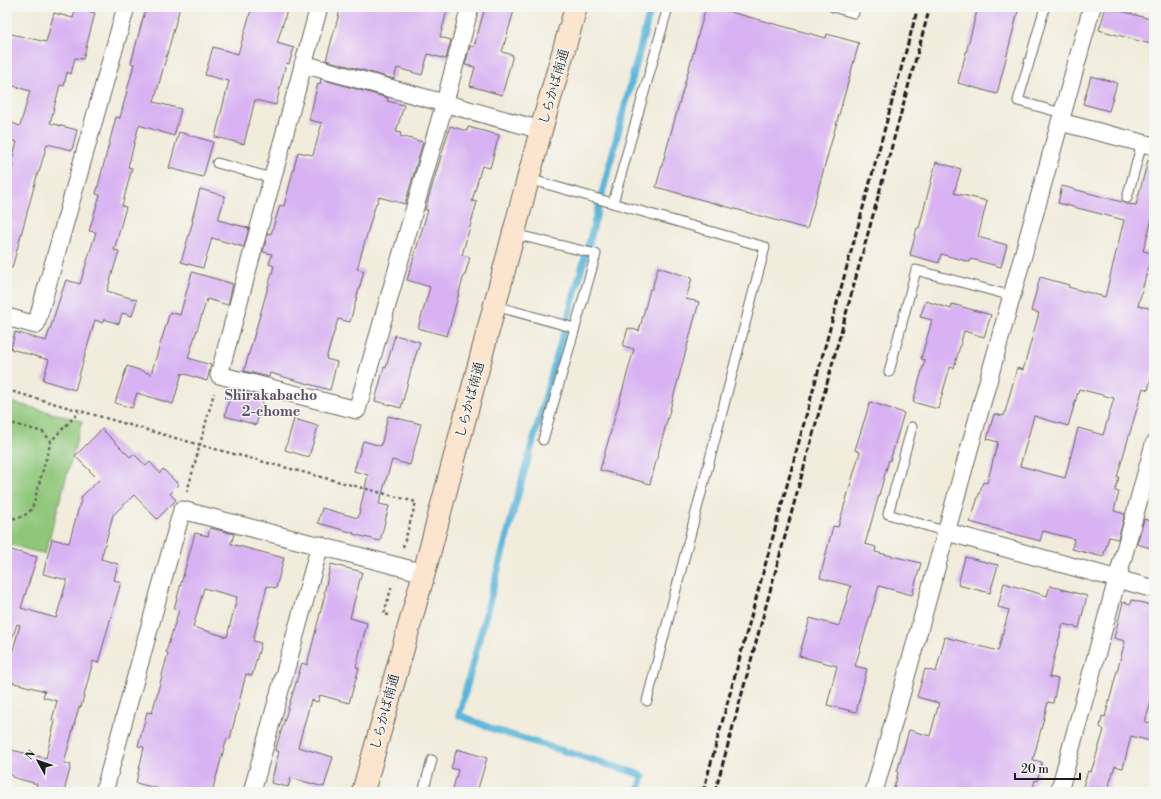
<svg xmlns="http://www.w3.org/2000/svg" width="1161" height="799" font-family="'Libre Bodoni','Noto Serif JP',serif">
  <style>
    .green { fill: #8fc77a; stroke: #56724b }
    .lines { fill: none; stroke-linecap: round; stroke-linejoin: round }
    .stream { stroke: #5cb6d9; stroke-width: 7 }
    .building { fill: #d8b2f2; fill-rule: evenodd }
    .lane-casing { stroke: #67655f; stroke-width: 11 }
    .street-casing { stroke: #67655f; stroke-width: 19 }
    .secondary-casing { stroke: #67655f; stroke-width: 24 }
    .path { stroke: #67655f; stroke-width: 2.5; stroke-dasharray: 3 3; stroke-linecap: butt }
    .lane { stroke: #fff; stroke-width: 9 }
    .street { stroke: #fff; stroke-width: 17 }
    .secondary { stroke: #fbe5cf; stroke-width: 22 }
    .rail { stroke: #1c1c1c; stroke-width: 3; stroke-dasharray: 6 3; stroke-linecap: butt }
    .labels { text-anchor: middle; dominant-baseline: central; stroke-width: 3; stroke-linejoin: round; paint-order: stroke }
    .street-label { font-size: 13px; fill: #1c1c1c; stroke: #f6f6f2 }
    .neighbourhood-label { font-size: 14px; font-weight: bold; fill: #5e5067; stroke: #f6f6f2 }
  </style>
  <rect width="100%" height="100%" fill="#f6f6f2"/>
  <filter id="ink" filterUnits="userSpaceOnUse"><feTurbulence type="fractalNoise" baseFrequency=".025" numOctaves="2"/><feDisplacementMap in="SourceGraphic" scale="8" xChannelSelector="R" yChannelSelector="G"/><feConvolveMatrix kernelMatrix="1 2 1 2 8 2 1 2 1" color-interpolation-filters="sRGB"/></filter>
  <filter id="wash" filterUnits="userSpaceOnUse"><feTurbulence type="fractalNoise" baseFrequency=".012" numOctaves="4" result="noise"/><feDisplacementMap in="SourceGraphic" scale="16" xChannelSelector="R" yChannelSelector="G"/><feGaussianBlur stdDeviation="0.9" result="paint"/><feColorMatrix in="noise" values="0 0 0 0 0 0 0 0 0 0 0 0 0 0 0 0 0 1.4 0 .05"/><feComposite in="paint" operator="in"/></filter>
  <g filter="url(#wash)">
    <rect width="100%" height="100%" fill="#f1ecdb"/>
    <polygon class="green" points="7,401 82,421 45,554 7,544"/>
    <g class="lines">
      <polyline class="stream" points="638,792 643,777 639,774 495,730 459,715 520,487 589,243 651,7"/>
    </g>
    <g id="blocks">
      <g class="building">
        <polygon points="146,7 180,7 154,102 181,109 174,136 139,125 128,167 132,168 122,206 126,207 114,250 119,251 107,291 137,300 132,316 122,313 119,324 104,319 103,323 95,320 75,390 43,380 49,360 11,349 15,332 46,341 66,280 80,284 96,232 89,231 100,195 96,194 116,117 120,118 134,64 131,63"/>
        <polygon points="252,7 288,7 277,43 294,48 289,64 286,63 276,105 255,100 244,144 215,137 229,81 205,75 213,47 238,54"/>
        <polygon points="341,7 448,7 440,37 451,40 446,59 428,54 422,75 397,68 394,79 326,60"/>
        <polygon points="485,7 515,7 502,52 513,55 502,95 470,86 475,67 465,65 470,46 474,47"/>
        <polygon points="706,7 712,7 826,38 827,34 859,43 807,229 656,187"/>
        <polygon points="978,7 1019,7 997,94 958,83"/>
        <polygon points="1106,7 1154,20 1154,45 1099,30"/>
        <polygon points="76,8 95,13 83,59 75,58 71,74 67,72 64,86 60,85 50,123 77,130 72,150 47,144 39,172 38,172 12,268 7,267 7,190 13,165 11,164 17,142 7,139 7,121 20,126 30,91 7,84 7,33 46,42 54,13 73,18"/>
        <polygon points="1091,76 1117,83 1109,111 1083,104"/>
        <polygon points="321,79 388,98 387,101 404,105 396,132 401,133 400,136 423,142 405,204 379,197 377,203 376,203 357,269 364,271 350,322 338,319 326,359 337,362 330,390 270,373 269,377 244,371 274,266 269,264 272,254 263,252 268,233 271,234 280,205 284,206 298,152 313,155 322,123 309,120 318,83 320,84"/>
        <polygon points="450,126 467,131 468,127 499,135 490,168 482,166 472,201 477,202 462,255 470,257 465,275 464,275 447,336 418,328 430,287 407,280 428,210 425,210"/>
        <polygon points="179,132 213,142 203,177 169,168"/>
        <path d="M1148,160l6,1v51l-11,39 9,2 -14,53 16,3v58l-6,23 -5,-2 -26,89h2l-4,14 4,1 -5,19 11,3 -7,25 -9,-2 -6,20 -31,-8 2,-10 -31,-8 -3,10 -70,-19 13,-40 4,1 11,-41 -11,-3 7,-25 10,2 13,-48 6,2 16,-57 -8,-2 9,-34 29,8 -1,2 37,10 19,-77 -66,-17 4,-17 60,16 4,2 10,1zM1079,389l35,9 -11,37 -25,-7 -13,50 -45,-12 14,-50 34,10z"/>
        <polygon points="936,162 961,169 954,193 987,201 978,237 1007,245 1001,267 971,259 970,262 941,254 939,263 910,255 917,228 919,228"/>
        <polygon points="200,189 225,196 218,220 249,228 244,247 212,238 203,268 181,262 193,221 192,220"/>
        <polygon points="658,267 692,278 686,299 699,302 650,484 600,470 634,349 623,346 628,328 639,331 650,289 652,289"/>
        <polygon points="192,272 233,284 228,305 207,299 188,358 211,365 207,381 182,373 173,404 137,393 132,408 115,403 127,366 151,374 170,312 180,315"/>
        <polygon points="926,301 951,309 952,304 991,315 984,337 964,331 954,368 950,367 938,409 913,402 925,360 921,359 932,320 920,317"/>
        <polygon points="395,335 420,342 411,370 401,408 375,401 384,367 386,368"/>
        <polygon points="239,390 264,397 256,425 225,416 230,395 237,397"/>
        <polygon points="870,402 904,413 890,461 889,460 865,544 876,547 875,552 921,563 912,595 879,586 855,666 867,669 856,712 827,705 837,666 799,656 810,618 839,626 851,586 820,578 833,526 838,527 860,452 855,450"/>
        <polygon points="388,416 421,424 410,465 392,460 379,504 389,506 380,541 353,534 354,533 318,523 322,508 358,518 368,475 354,471 363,441 381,446"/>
        <polygon points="294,419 318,426 309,457 285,450"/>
        <polygon points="102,429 130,457 134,454 146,466 150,462 160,473 163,469 179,485 170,494 176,500 157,519 134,495 113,515 101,559 118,564 114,580 121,582 98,663 93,661 81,707 79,707 64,763 71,765 64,792 35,792 37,784 12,777 12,775 7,773 7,749 46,758 55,721 52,720 57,701 43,697 45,691 7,681 7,660 10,661 20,625 17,624 11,641 7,640 7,549 37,557 21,608 56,618 67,580 43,574 52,539 69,543 82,496 99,480 75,456"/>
        <polygon points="1144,519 1154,522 1154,549 1137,544"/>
        <path d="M210,528l24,6 -3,10 53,14 -8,30 -9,-2 -14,55 8,2 -9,33 -6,-2 -16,65 -3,-1 -15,54h-41l-35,-9 8,-36 -6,-1 9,-34 5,1 16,-60 -2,-1 13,-42 -5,-1 21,-76 13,3zM204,588l33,9 -10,40 -34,-10z"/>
        <polygon points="965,557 998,565 990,593 958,585"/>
        <polygon points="331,564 362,572 350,618 367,623 356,667 359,668 349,703 320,695 318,702 311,700 298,747 333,757 324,787 291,778 288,787 271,783 279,751 275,751 302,663 307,665 325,594 324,593"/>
        <polygon points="1004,583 1047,596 1050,586 1087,596 1079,628 1063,624 1049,677 1058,679 1053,703 1048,702 1033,760 1042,762 1037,781 1035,780 1032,792 893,792 898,773 897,772 909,730 930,736 939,703 917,697 925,669 936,672 945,637 998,651 1009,610 998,607"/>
        <polygon points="1132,600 1154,606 1154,692 1145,722 1154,723 1154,742 1131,736 1123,768 1115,766 1107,792 1081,792 1088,771 1091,772 1104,730 1100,727 1102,716 1105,717 1125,641 1114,638 1123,602 1131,604"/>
        <polygon points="457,749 487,758 477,792 452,792 458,770 451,768"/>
      </g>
    </g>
  </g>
  <g filter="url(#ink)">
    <use href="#blocks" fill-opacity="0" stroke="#67655f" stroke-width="1"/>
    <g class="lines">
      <defs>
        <g id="lane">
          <polyline points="833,7 854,13"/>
          <polyline points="1045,7 1018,101 1062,113"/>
          <polyline points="217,163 272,178"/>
          <polyline points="529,179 765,247 647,701"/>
          <polyline points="1127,198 1142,143"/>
          <polyline points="613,203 668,7"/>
          <polyline points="514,234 596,254 543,440"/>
          <polyline points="495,306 575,328"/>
          <polyline points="889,372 916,270 1012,296"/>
          <polyline points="912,427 888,514 947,532"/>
          <polyline points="423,792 432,760"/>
        </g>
        <g id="street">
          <polyline points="319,7 219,375 357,410 445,102 470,7"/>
          <polyline points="303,64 541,130"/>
          <polyline points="1060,122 1154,146"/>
          <polyline points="7,317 36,325 126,7"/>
          <polyline points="947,532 1154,589"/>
          <polyline points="104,792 182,510 424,573"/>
          <polyline points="252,792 320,545"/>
          <polyline points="874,792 1092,7"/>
          <polyline points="1059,792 1154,444"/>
        </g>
        <polyline id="secondary" points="363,792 424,573 541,130 576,7"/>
      </defs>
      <use href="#lane" class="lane-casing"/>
      <use href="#street" class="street-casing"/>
      <use href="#secondary" class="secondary-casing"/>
      <g class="path">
        <polyline points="7,390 200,445 416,502 403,547"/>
        <polyline points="7,422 43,432 51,441"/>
        <polyline points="187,492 214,393"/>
        <path d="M7,517c11,3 17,0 25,-8l19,-68 28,-29"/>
        <polyline points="389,615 384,614 392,585"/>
      </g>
      <use href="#lane" class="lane"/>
      <use href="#street" class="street"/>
      <use href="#secondary" class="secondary"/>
      <g class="rail">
        <polyline points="703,792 918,7"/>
        <polyline points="715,792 930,7"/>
      </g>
    </g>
  </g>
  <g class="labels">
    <g class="street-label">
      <text transform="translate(554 87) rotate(-74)">しらかば南通</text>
      <text transform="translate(470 400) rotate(-75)">しらかば南通</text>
      <text transform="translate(385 712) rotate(-75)">しらかば南通</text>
    </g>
    <g class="neighbourhood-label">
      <text x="271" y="396">Shirakabacho<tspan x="271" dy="16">2-chome</tspan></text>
    </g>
  </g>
  <rect width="1161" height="799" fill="none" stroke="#f6f6f2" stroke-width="24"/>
  <g transform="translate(38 761) rotate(310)" stroke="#f6f6f2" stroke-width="3" paint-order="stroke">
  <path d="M0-3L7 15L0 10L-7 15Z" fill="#1c1c1c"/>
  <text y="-6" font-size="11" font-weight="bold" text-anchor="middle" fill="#1c1c1c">N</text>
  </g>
  <path d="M1015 773v6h65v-6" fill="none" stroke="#1c1c1c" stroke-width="2"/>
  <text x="1021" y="773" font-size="12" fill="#1c1c1c" stroke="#f6f6f2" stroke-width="3" paint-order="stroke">20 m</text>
</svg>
